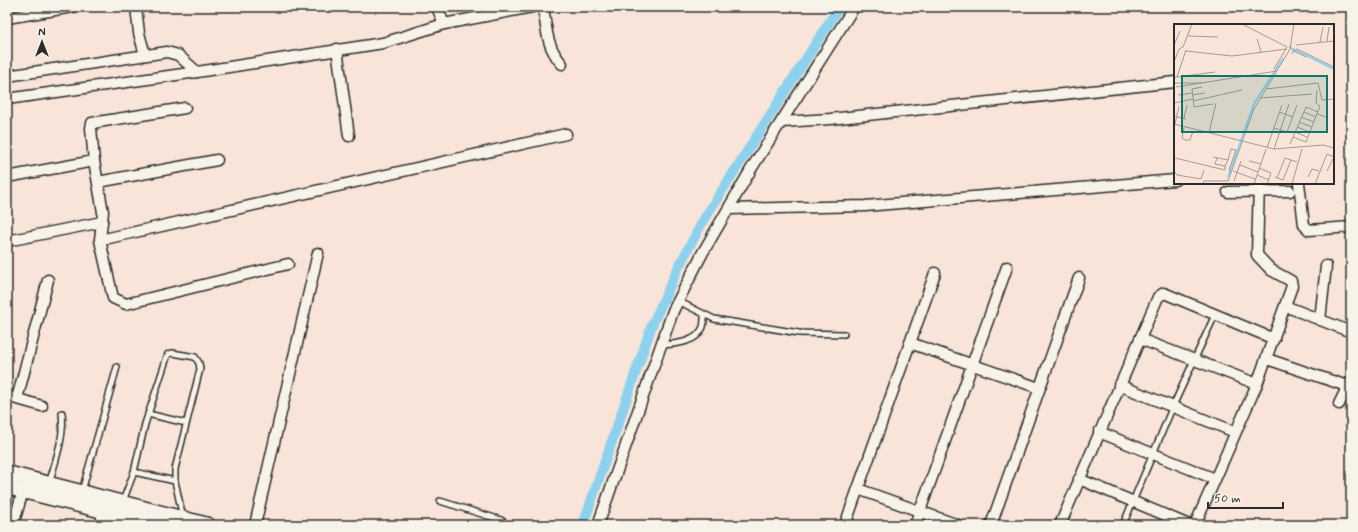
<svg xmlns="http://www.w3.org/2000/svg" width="1358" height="532" font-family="Mynerve,sans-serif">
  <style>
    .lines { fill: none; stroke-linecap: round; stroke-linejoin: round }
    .canal { stroke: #8cd2ee; stroke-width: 10 }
    .lane-casing { stroke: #2b2b2b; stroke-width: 8 }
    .street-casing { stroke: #2b2b2b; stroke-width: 13 }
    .secondary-casing { stroke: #2b2b2b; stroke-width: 17 }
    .lane { stroke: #f7f3e8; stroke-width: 5 }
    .street { stroke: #f7f3e8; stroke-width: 10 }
    .secondary { stroke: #f7f3e8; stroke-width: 14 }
    .inset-river { fill: none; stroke: #8cd2ee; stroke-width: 2 }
    .inset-road { fill: none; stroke: #a69a93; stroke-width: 1 }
    .view { fill: #0f766e; fill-opacity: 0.15; stroke: #0f766e; stroke-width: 2 }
    .inset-edge { fill: none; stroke: #2b2b2b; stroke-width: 2 }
  </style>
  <rect width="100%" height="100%" fill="#f8e4d8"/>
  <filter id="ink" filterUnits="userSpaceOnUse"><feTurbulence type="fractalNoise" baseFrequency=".025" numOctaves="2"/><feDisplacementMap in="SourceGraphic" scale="8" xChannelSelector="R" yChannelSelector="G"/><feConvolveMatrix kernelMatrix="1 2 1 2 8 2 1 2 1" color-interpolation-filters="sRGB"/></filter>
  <g filter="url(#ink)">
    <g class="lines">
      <polyline class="canal" points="583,525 652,325 679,266 704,219 839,7"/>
      <defs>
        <g id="lane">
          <polyline points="678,301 714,319 799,333 844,334"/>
          <path d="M661,345c14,-1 36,-2 42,-18 1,-3 1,-9 1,-12"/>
          <polyline points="148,414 186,423"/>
          <polyline points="134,472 175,481"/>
          <path d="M49,484c6,-22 16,-48 13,-71"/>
          <polyline points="82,491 117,367"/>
          <polyline points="123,501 134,472 145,424 168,354 173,353 195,357 199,363 200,369 175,469 175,481 183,518"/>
          <polyline points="440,501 501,520 508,525"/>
          <polyline points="1123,525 1173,406 1215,315"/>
        </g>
        <g id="street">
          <polyline points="136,7 139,33 145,55"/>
          <polyline points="437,7 444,24"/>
          <path d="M543,7c4,23 3,39 19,57"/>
          <polyline points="7,18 73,7"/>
          <polyline points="337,49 349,136"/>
          <polyline points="7,76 167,52 178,55 197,72"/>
          <polyline points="7,99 197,72 383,43 444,24 532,7"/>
          <polyline points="185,108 92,123 91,128 94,161 103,212 100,240 113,298 126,304 288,264"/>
          <polyline points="782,122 830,119 1175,82"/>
          <polyline points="7,177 94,161"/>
          <polyline points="98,182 217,160"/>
          <polyline points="1299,183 1304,225 1309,230 1351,227"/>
          <polyline points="1228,192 1290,191"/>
          <polyline points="729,209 865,206 1175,180"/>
          <polyline points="100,240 566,134"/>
          <polyline points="7,241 102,222"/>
          <polyline points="1285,306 1346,330"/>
          <polyline points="1320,320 1326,266"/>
          <polyline points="1140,339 1257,384"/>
          <polyline points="910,343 1039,388"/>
          <polyline points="1267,359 1344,385 1351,383"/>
          <polyline points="1119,385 1235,432"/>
          <polyline points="7,396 42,406"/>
          <polyline points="17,399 48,280"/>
          <polyline points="1339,404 1349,384"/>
          <polyline points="1099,432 1215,479"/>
          <polyline points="1079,479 1189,525"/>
          <polyline points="858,489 958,525"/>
          <polyline points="102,512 102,525"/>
          <polyline points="13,525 23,491"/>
          <polyline points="255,525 318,253"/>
          <polyline points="598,525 673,311 702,254 753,166 854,7"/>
          <polyline points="845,525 935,273"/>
          <polyline points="915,525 1007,267"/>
          <polyline points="991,525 1079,278"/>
          <polyline points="1060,525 1158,297 1164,293 1274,339"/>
          <polyline points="1195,525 1257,384 1292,286 1291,281 1271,270 1257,255 1259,183"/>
        </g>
        <g id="secondary">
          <polyline points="7,473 208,525"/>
          <polyline points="7,487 159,525"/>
        </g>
      </defs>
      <use href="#lane" class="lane-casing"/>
      <use href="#street" class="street-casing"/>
      <use href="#secondary" class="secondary-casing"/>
      <use href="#lane" class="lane"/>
      <use href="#street" class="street"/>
      <use href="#secondary" class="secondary"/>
    </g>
  </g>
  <g transform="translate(1174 24)">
    <rect width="160" height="160" fill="#f8e4d8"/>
    <path class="inset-river" d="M115,23l45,22M54,153l26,-73 29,-46"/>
    <path class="inset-road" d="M68,0l45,23 -13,22M14,12l30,1M83,15l4,13M153,17l2,-14M146,18l3,-15M0,21l6,-14M122,21l38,-4M118,26l14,7M12,27l46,5 55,-7M117,30l6,-5 37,18M0,38l5,-13 4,-2 9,-23M0,53h3l9,-27M3,53l38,-5M0,59h28M2,63l101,-16M28,63l-10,2 2,18 19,-3M92,65l52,-6 4,17 12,-1M4,71l14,-2M18,71l13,-2M86,74l52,-4M19,77l49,-11M0,79l19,-4M105,88l14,5M130,88l12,5M143,90l9,3 1,-4M0,92l12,3M127,93l13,5M10,94l3,-13M125,98l13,5M0,100l100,25 49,-4 11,3M1,100l4,-18M123,103l13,5M10,104l-2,10 3,2h5l3,-9M100,104l13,4 10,-27M121,108l12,5M35,109l7,-30M119,113l13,5 14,-36 -4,-3 1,-13M116,120l16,-37 12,5M93,124l15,-43M100,125l15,-45M39,133l15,3 3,-11 5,1M1,134l50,12v-4M43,134l-2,6 10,2 3,-6M75,137l12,3M66,141l18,7M85,144l12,5 -4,11M0,147l3,4 24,4 3,-9M59,147l22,8M57,148l-2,-2 7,-20M83,151l12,5M101,153l8,3 8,-20M134,153l4,-8 7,2M103,154l8,-20 12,4M60,157l7,-20M29,160l1,-3h24l26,-72 36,-60 4,-25M80,160l12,-35M118,160l10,-35M141,160l12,-30 7,3 -7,14"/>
    <path class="view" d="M8,52h145v56h-145z"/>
    <rect width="160" height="160" class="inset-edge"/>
  </g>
  <rect width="1358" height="532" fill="none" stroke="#f7f3e8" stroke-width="24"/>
  <rect x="12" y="12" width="1334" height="508" fill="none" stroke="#2b2b2b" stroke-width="1.5" filter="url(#ink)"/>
  <g transform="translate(42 42)" stroke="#f7f3e8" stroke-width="3" paint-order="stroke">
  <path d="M0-3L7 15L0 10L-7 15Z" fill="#2b2b2b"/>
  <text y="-6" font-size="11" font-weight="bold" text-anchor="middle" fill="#2b2b2b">N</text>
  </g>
  <path d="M1208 502v6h75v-6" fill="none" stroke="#2b2b2b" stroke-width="2"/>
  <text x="1214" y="502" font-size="12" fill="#2b2b2b" stroke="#f7f3e8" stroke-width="3" paint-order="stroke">50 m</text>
</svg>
